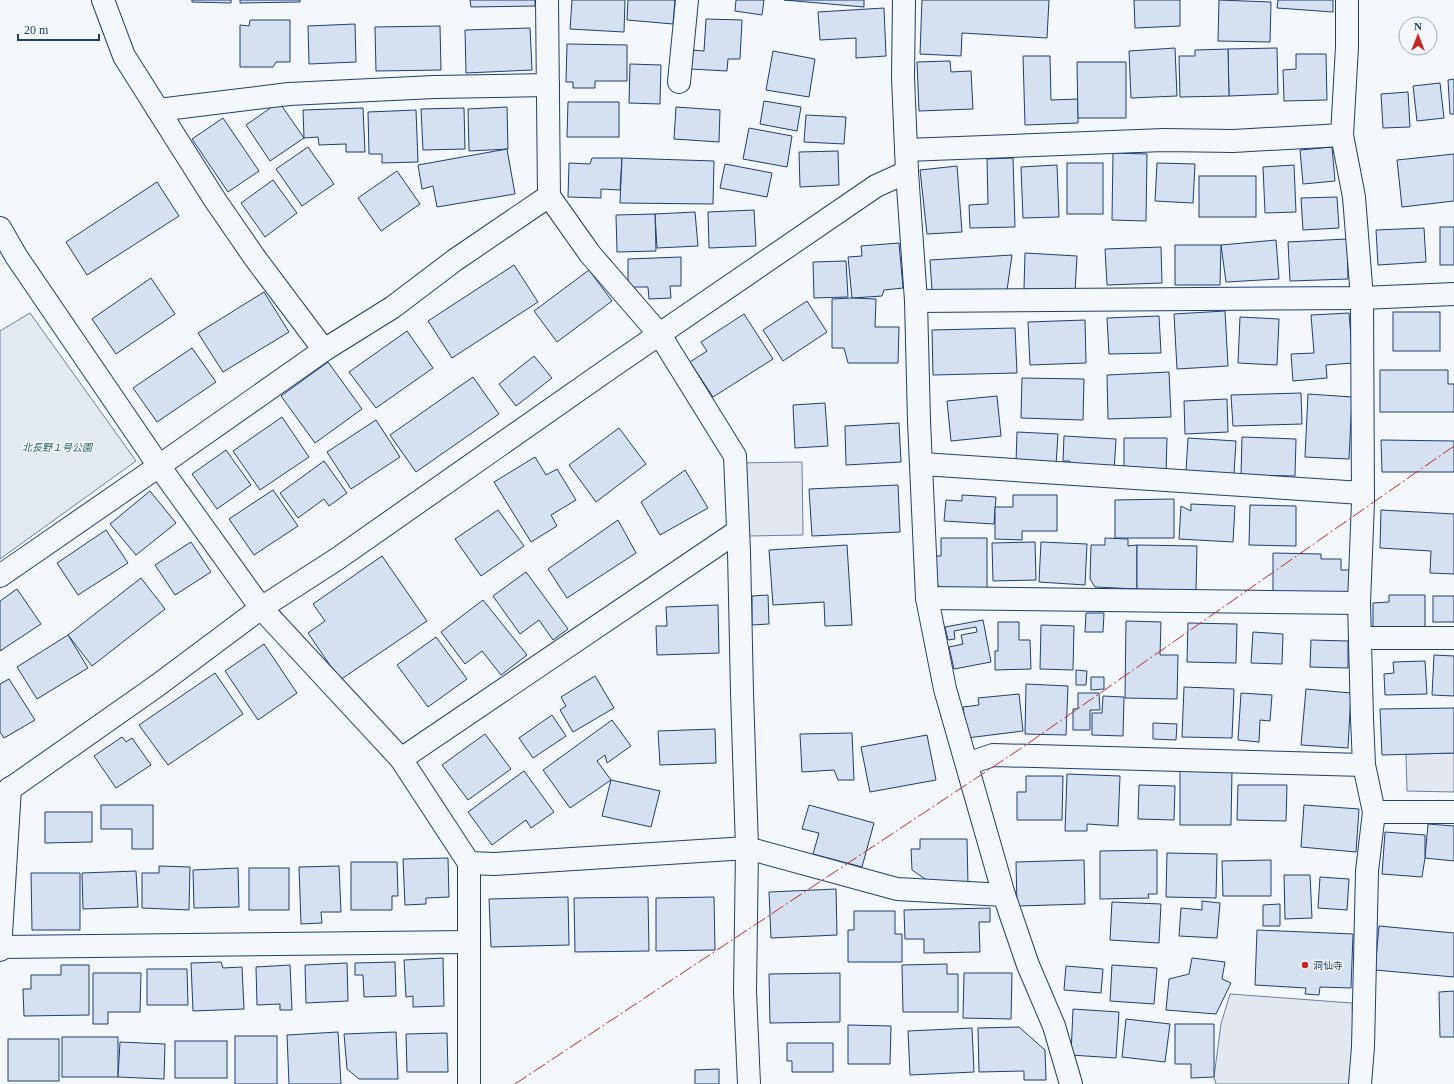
<svg xmlns="http://www.w3.org/2000/svg" width="1454" height="1084" font-family="'Times New Roman','Noto Sans JP',serif">
  <style>
    .green { fill: #e3e9f0; stroke: #687fa3 }
    .parking { fill: #e3e8f0; stroke: #687fa3 }
    .building { fill: #d5e0f0; stroke: #1d3f73 }
    .lines { fill: none; stroke-linecap: round; stroke-linejoin: round }
    .street-casing { stroke: #1d3f73; stroke-width: 24 }
    .secondary-casing { stroke: #1d3f73; stroke-width: 24 }
    .street { stroke: #f4f7fb; stroke-width: 22 }
    .secondary { stroke: #f4f7fb; stroke-width: 22 }
    .power { stroke: #c62828; stroke-width: 1; stroke-dasharray: 14 3 2 3; stroke-linecap: butt }
    .poi-dot { fill: #c62828; stroke: #f4f7fb; stroke-width: 1.5 }
    .labels { text-anchor: middle; dominant-baseline: central; stroke-width: 3; stroke-linejoin: round; paint-order: stroke }
    .park-label { font-size: 10px; font-style: italic; fill: #2c6c60; stroke: #f4f7fb }
    .poi-label { font-size: 10px; fill: #1d3f73; stroke: #f4f7fb; text-anchor: start }
  </style>
  <rect width="100%" height="100%" fill="#f4f7fb"/>
  <polygon class="green" points="30,313 136,461 0,559 0,331"/>
  <g class="parking">
    <polygon points="802,462 803,535 749,536 736,463"/>
    <polygon points="1454,753 1454,792 1407,791 1406,754"/>
    <polygon points="1230,994 1352,1003 1355,1084 1216,1084 1214,1077 1221,1024"/>
  </g>
  <g class="building">
    <polygon points="192,0 231,0 231,3 192,2"/>
    <polygon points="240,0 300,0 300,2 240,3"/>
    <polygon points="470,0 535,0 535,6 471,7"/>
    <polygon points="572,0 625,0 624,32 570,29"/>
    <polygon points="628,0 675,0 673,24 627,20"/>
    <polygon points="736,0 764,0 762,15 735,11"/>
    <polygon points="784,0 864,0 864,7"/>
    <polygon points="922,0 1049,0 1047,38 962,33 961,56 920,54"/>
    <polygon points="1134,0 1180,0 1180,26 1135,28"/>
    <polygon points="1219,0 1271,2 1270,42 1218,41"/>
    <polygon points="1278,0 1333,0 1333,12 1277,8"/>
    <polygon points="884,8 886,56 856,58 856,38 820,40 818,12"/>
    <polygon points="706,19 742,20 740,59 728,59 727,71 690,69 691,50 704,51"/>
    <polygon points="250,20 290,20 290,62 276,62 273,67 240,67 240,25 249,26"/>
    <polygon points="355,24 356,62 309,64 308,26"/>
    <polygon points="440,26 441,70 376,71 375,27"/>
    <polygon points="530,28 532,70 466,73 465,30"/>
    <polygon points="567,44 627,45 627,81 595,81 595,88 573,88 573,82 566,82"/>
    <polygon points="1175,48 1177,96 1131,98 1129,51"/>
    <polygon points="1277,48 1278,94 1229,96 1228,49"/>
    <polygon points="1228,49 1229,96 1180,97 1179,56 1195,56 1195,50"/>
    <polygon points="773,51 815,59 809,97 766,90"/>
    <polygon points="1296,54 1326,54 1327,100 1284,101 1283,70 1296,69"/>
    <polygon points="1023,56 1050,56 1051,100 1078,99 1078,123 1025,125"/>
    <polygon points="950,61 951,72 971,71 973,109 919,111 917,62"/>
    <polygon points="1077,62 1126,62 1126,118 1078,118"/>
    <polygon points="630,64 661,65 660,104 629,103"/>
    <polygon points="1454,79 1454,114 1450,114 1448,80"/>
    <polygon points="1440,83 1444,118 1417,121 1413,86"/>
    <polygon points="1408,92 1410,127 1383,128 1381,94"/>
    <polygon points="764,101 801,107 797,131 760,124"/>
    <polygon points="279,102 304,138 270,161 246,125"/>
    <polygon points="568,102 619,102 619,137 567,137"/>
    <polygon points="507,107 508,149 469,151 468,109"/>
    <polygon points="676,107 720,110 719,142 674,139"/>
    <polygon points="363,108 365,152 346,152 346,144 319,145 318,137 304,138 303,110"/>
    <polygon points="464,108 465,149 423,150 421,109"/>
    <polygon points="416,110 418,162 382,163 382,154 369,154 368,112"/>
    <polygon points="806,115 846,117 844,144 804,142"/>
    <polygon points="223,118 259,171 228,192 192,139"/>
    <polygon points="749,128 792,136 787,167 743,159"/>
    <polygon points="308,147 334,184 302,206 276,169"/>
    <polygon points="1332,147 1335,181 1303,184 1300,150"/>
    <polygon points="507,149 515,194 437,207 433,186 422,189 418,165"/>
    <polygon points="838,151 839,185 800,187 799,152"/>
    <polygon points="1113,153 1147,154 1146,221 1112,220"/>
    <polygon points="1454,154 1454,201 1402,207 1397,160"/>
    <polygon points="592,158 622,158 620,190 601,189 601,198 568,197 569,163 590,164"/>
    <polygon points="622,158 714,161 713,204 620,203"/>
    <polygon points="1013,158 1015,227 970,228 969,205 988,204 987,159"/>
    <rect x="1067" y="163" width="36" height="51"/>
    <polygon points="1157,163 1195,164 1193,203 1155,201"/>
    <polygon points="725,164 772,173 767,197 720,188"/>
    <polygon points="1057,165 1059,217 1023,218 1021,167"/>
    <polygon points="1294,165 1296,212 1265,213 1263,167"/>
    <polygon points="957,166 962,232 927,234 920,170"/>
    <polygon points="397,171 420,204 381,231 358,198"/>
    <rect x="1199" y="176" width="57" height="41"/>
    <polygon points="273,180 297,213 265,237 241,203"/>
    <polygon points="157,182 179,216 87,275 66,242"/>
    <polygon points="1337,197 1339,228 1303,230 1301,198"/>
    <polygon points="754,210 756,246 709,248 708,212"/>
    <polygon points="695,212 698,246 657,248 655,214"/>
    <polygon points="655,214 656,251 617,252 616,215"/>
    <rect x="1440" y="227" width="14" height="38"/>
    <polygon points="1424,228 1426,262 1378,265 1376,230"/>
    <polygon points="1347,239 1348,279 1290,281 1288,242"/>
    <polygon points="1276,240 1279,279 1226,282 1221,245"/>
    <polygon points="899,243 903,288 884,290 882,296 852,298 848,257 862,256 861,246"/>
    <polygon points="1175,245 1221,245 1220,285 1175,285"/>
    <polygon points="1161,247 1162,283 1107,285 1105,249"/>
    <polygon points="1025,253 1077,256 1075,292 1024,289"/>
    <polygon points="1012,255 1007,290 932,291 930,260"/>
    <polygon points="681,257 681,286 670,286 671,298 649,299 648,287 628,287 628,259"/>
    <polygon points="846,261 848,297 814,298 813,262"/>
    <polygon points="514,265 538,302 452,358 428,321"/>
    <polygon points="589,270 612,301 557,342 534,311"/>
    <polygon points="151,278 175,314 116,354 92,319"/>
    <polygon points="264,292 289,332 223,372 198,333"/>
    <polygon points="852,298 876,299 875,327 899,327 898,363 848,363 844,348 832,348 832,299"/>
    <polygon points="807,301 827,332 783,361 763,330"/>
    <polygon points="1225,311 1228,366 1177,369 1174,314"/>
    <rect x="1393" y="312" width="47" height="39"/>
    <polygon points="1349,313 1353,363 1326,365 1327,378 1293,381 1291,354 1314,353 1311,315"/>
    <polygon points="744,314 773,359 713,397 690,362 707,351 701,342"/>
    <polygon points="1159,316 1161,353 1109,354 1107,318"/>
    <polygon points="1240,317 1279,319 1277,365 1238,363"/>
    <polygon points="1085,320 1086,363 1030,365 1028,322"/>
    <polygon points="1015,328 1017,373 933,375 932,330"/>
    <polygon points="407,331 433,368 376,408 349,372"/>
    <polygon points="192,348 216,382 157,422 133,388"/>
    <polygon points="534,356 552,378 516,406 499,384"/>
    <polygon points="328,362 362,409 315,443 281,396"/>
    <polygon points="1380,370 1448,370 1448,384 1454,384 1454,412 1380,412"/>
    <polygon points="1169,372 1171,417 1108,419 1107,375"/>
    <polygon points="473,377 499,414 416,472 390,435"/>
    <polygon points="1022,378 1084,379 1083,420 1021,418"/>
    <polygon points="1301,393 1302,424 1233,426 1231,395"/>
    <polygon points="1308,394 1352,397 1349,459 1305,457"/>
    <polygon points="997,396 1001,436 951,441 947,401"/>
    <polygon points="1227,399 1228,432 1185,434 1184,401"/>
    <polygon points="825,403 828,446 795,448 793,405"/>
    <polygon points="282,417 309,457 260,490 233,451"/>
    <polygon points="376,420 400,457 351,489 327,452"/>
    <polygon points="899,423 901,462 846,465 845,426"/>
    <polygon points="619,428 646,464 596,502 569,465"/>
    <polygon points="1017,432 1058,434 1056,465 1016,463"/>
    <polygon points="1064,436 1116,439 1114,471 1070,470 1070,461 1063,461"/>
    <polygon points="1242,437 1296,439 1295,476 1241,475"/>
    <polygon points="1124,438 1167,438 1166,474 1124,474"/>
    <polygon points="1188,438 1236,441 1234,474 1186,471"/>
    <polygon points="1381,440 1454,441 1454,472 1382,472"/>
    <polygon points="226,450 251,485 217,509 192,474"/>
    <polygon points="535,457 546,475 557,469 576,500 551,515 557,526 531,542 494,482"/>
    <polygon points="324,461 347,493 329,506 324,499 298,518 280,493"/>
    <polygon points="685,470 708,508 660,535 641,502"/>
    <polygon points="898,485 900,532 812,536 809,489"/>
    <polygon points="273,490 298,526 254,555 229,519"/>
    <polygon points="150,491 176,523 136,555 110,524"/>
    <polygon points="962,495 996,497 994,524 944,521 946,500 962,501"/>
    <polygon points="1013,495 1057,495 1057,531 1022,531 1022,540 995,539 995,507 1013,507"/>
    <polygon points="1174,499 1174,538 1115,538 1115,500"/>
    <polygon points="1191,504 1235,506 1233,542 1179,539 1181,506 1191,511"/>
    <polygon points="1250,505 1296,506 1296,546 1249,545"/>
    <polygon points="498,510 524,546 481,576 455,539"/>
    <polygon points="1381,510 1454,514 1454,574 1430,573 1431,551 1380,548"/>
    <polygon points="618,520 636,553 567,598 548,569"/>
    <polygon points="106,530 128,563 78,595 57,563"/>
    <polygon points="941,538 987,538 987,588 942,589 933,580 933,556 941,556"/>
    <polygon points="1105,538 1128,539 1128,546 1137,545 1137,589 1095,587 1090,579 1091,545 1105,545"/>
    <polygon points="191,542 211,572 175,595 155,565"/>
    <polygon points="1035,542 1036,580 993,581 992,543"/>
    <polygon points="1041,542 1087,544 1085,585 1039,582"/>
    <polygon points="847,545 852,625 825,626 824,602 773,605 769,550"/>
    <polygon points="1137,545 1197,546 1196,590 1137,589"/>
    <polygon points="1273,553 1321,554 1321,559 1341,559 1341,570 1350,570 1350,595 1273,595"/>
    <polygon points="382,556 427,621 340,680 308,633 325,621 313,604"/>
    <polygon points="526,572 568,629 553,640 539,620 520,634 493,596"/>
    <polygon points="141,578 165,609 92,666 68,635"/>
    <polygon points="17,589 41,624 0,651 0,601"/>
    <polygon points="768,595 769,624 752,625 752,596"/>
    <polygon points="1389,595 1425,595 1425,630 1373,630 1373,603 1389,602"/>
    <rect x="1433" y="596" width="21" height="26"/>
    <polygon points="483,600 527,655 501,675 482,651 465,664 441,632"/>
    <polygon points="718,605 719,653 657,655 656,626 667,626 666,607"/>
    <polygon points="1086,613 1104,613 1103,632 1085,632"/>
    <polygon points="983,620 991,662 954,669 949,647 963,644 961,635 977,632 976,627 954,631 955,639 948,640 945,627"/>
    <polygon points="1126,621 1161,622 1160,655 1178,655 1177,699 1125,698"/>
    <polygon points="998,622 1019,622 1019,640 1030,640 1031,669 995,670 995,651 998,651"/>
    <polygon points="1188,623 1237,624 1236,663 1187,662"/>
    <polygon points="1041,625 1074,626 1073,670 1040,669"/>
    <polygon points="1253,632 1283,634 1282,664 1251,663"/>
    <polygon points="68,635 88,668 37,699 17,667"/>
    <polygon points="436,637 467,679 428,707 397,665"/>
    <polygon points="1311,640 1348,641 1348,668 1310,667"/>
    <polygon points="264,644 297,693 258,720 225,671"/>
    <polygon points="1434,655 1454,656 1454,696 1432,695"/>
    <polygon points="1425,661 1427,694 1385,695 1384,674 1394,673 1393,662"/>
    <polygon points="1076,670 1087,671 1086,685 1076,685"/>
    <polygon points="215,673 243,714 168,765 139,725"/>
    <polygon points="595,676 614,708 573,732 560,710 566,706 561,697"/>
    <polygon points="1091,677 1104,677 1104,689 1091,690"/>
    <polygon points="9,679 35,720 4,738 0,732 0,684"/>
    <polygon points="1026,684 1068,686 1066,735 1025,734"/>
    <polygon points="1184,687 1234,689 1232,738 1182,737"/>
    <polygon points="1306,689 1351,693 1348,748 1301,745"/>
    <polygon points="1078,693 1099,693 1100,710 1090,710 1090,730 1073,730 1073,709 1078,709"/>
    <polygon points="1241,693 1272,695 1270,721 1260,720 1259,742 1238,740"/>
    <polygon points="1019,694 1023,731 967,738 963,707 979,705 978,698"/>
    <polygon points="1103,696 1124,697 1123,736 1092,735 1092,713 1102,713"/>
    <polygon points="1454,708 1454,753 1382,755 1380,709"/>
    <polygon points="552,715 566,736 533,758 519,738"/>
    <polygon points="612,720 631,746 607,763 605,755 597,761 611,780 570,808 543,770"/>
    <polygon points="1153,723 1177,724 1176,740 1153,739"/>
    <polygon points="715,729 716,763 660,765 658,731"/>
    <polygon points="852,733 854,780 838,780 834,770 802,772 800,734"/>
    <polygon points="485,734 511,769 468,800 442,765"/>
    <polygon points="927,735 936,780 870,792 861,747"/>
    <polygon points="122,737 126,742 132,738 151,765 116,788 94,756"/>
    <polygon points="1180,769 1232,770 1231,825 1180,825"/>
    <polygon points="524,771 554,812 531,828 526,820 492,845 468,812"/>
    <polygon points="1067,774 1120,776 1118,826 1087,824 1087,831 1065,831"/>
    <polygon points="1026,776 1063,776 1062,820 1017,820 1017,792 1026,792"/>
    <polygon points="611,780 660,791 651,827 602,816"/>
    <polygon points="1139,785 1175,786 1174,820 1138,819"/>
    <polygon points="1238,785 1287,785 1286,821 1237,820"/>
    <polygon points="101,805 153,805 153,849 132,849 132,829 101,829"/>
    <polygon points="809,805 874,823 862,867 813,854 819,833 802,829"/>
    <polygon points="1304,805 1359,809 1356,852 1301,847"/>
    <polygon points="45,812 92,812 92,842 45,843"/>
    <polygon points="1428,824 1454,826 1454,861 1425,858"/>
    <polygon points="1385,832 1425,835 1425,858 1422,877 1382,874"/>
    <polygon points="920,839 967,839 968,885 934,885 912,870 911,849 920,849"/>
    <polygon points="1157,850 1157,894 1148,894 1149,898 1100,899 1100,851"/>
    <polygon points="1167,853 1217,854 1216,898 1166,897"/>
    <polygon points="448,858 449,897 426,898 426,904 405,905 403,859"/>
    <polygon points="1084,860 1085,904 1017,906 1016,862"/>
    <polygon points="1271,860 1271,896 1223,896 1222,861"/>
    <polygon points="351,862 397,862 398,896 392,896 392,910 351,910"/>
    <polygon points="159,866 190,867 189,910 142,908 142,873 159,873"/>
    <polygon points="339,866 341,912 321,912 322,923 301,924 299,867"/>
    <polygon points="238,868 239,907 194,908 193,870"/>
    <rect x="249" y="868" width="40" height="42"/>
    <polygon points="136,871 138,907 83,909 82,873"/>
    <polygon points="31,873 80,873 80,930 32,930"/>
    <polygon points="1284,875 1310,875 1312,918 1285,919"/>
    <polygon points="1320,877 1349,879 1347,910 1318,908"/>
    <polygon points="836,889 837,935 771,938 769,892"/>
    <polygon points="568,897 569,945 491,947 489,899"/>
    <polygon points="648,897 649,951 575,952 574,898"/>
    <polygon points="714,897 715,950 656,951 656,898"/>
    <polygon points="1202,901 1220,903 1217,938 1179,936 1181,908 1202,910"/>
    <polygon points="1112,902 1161,904 1159,943 1110,940"/>
    <polygon points="1280,904 1280,926 1263,926 1263,905"/>
    <polygon points="990,908 990,922 979,922 980,952 924,953 924,939 905,939 904,910"/>
    <polygon points="854,911 895,911 895,934 902,934 902,962 848,962 848,930 854,930"/>
    <polygon points="1379,926 1454,933 1454,977 1375,970"/>
    <polygon points="1257,930 1353,934 1351,988 1320,987 1319,995 1305,994 1306,988 1255,985"/>
    <polygon points="443,958 444,1006 413,1007 413,996 406,997 404,960"/>
    <polygon points="1192,958 1225,962 1222,979 1231,983 1216,1014 1166,1010 1169,979 1189,974"/>
    <polygon points="221,962 223,968 242,967 244,1009 193,1011 191,963"/>
    <polygon points="395,962 396,996 364,997 363,975 355,975 355,963"/>
    <polygon points="347,963 348,1001 306,1003 305,965"/>
    <polygon points="947,964 947,974 958,974 958,1012 903,1012 902,965"/>
    <polygon points="61,965 89,965 89,1015 24,1016 23,989 31,989 31,975 61,975"/>
    <polygon points="290,965 292,1010 280,1010 280,1004 257,1005 256,967"/>
    <polygon points="1112,965 1157,968 1154,1004 1110,1001"/>
    <polygon points="1066,966 1103,969 1101,993 1064,990"/>
    <polygon points="147,969 187,969 188,1005 147,1005"/>
    <polygon points="93,973 141,973 140,1012 108,1012 108,1024 93,1024"/>
    <polygon points="840,973 840,1022 770,1023 769,974"/>
    <polygon points="964,973 1012,973 1011,1019 963,1018"/>
    <polygon points="1454,991 1454,1037 1440,1037 1439,992"/>
    <polygon points="1073,1009 1119,1012 1116,1058 1071,1055"/>
    <polygon points="1126,1019 1170,1024 1165,1062 1122,1057"/>
    <polygon points="1175,1024 1214,1024 1214,1077 1191,1078 1191,1064 1175,1064"/>
    <polygon points="848,1025 891,1026 890,1064 848,1064"/>
    <polygon points="1019,1027 1045,1050 1046,1080 1024,1080 1024,1071 979,1072 978,1028"/>
    <polygon points="972,1028 974,1072 910,1075 908,1031"/>
    <polygon points="338,1032 341,1084 289,1084 287,1035"/>
    <polygon points="396,1032 398,1079 359,1079 347,1069 344,1034"/>
    <polygon points="447,1033 448,1072 407,1072 406,1034"/>
    <rect x="235" y="1036" width="42" height="48"/>
    <rect x="62" y="1037" width="56" height="40"/>
    <rect x="8" y="1039" width="51" height="42"/>
    <rect x="175" y="1041" width="52" height="37"/>
    <polygon points="120,1042 165,1044 164,1079 118,1077"/>
    <polygon points="787,1043 833,1043 833,1072 792,1072 792,1061 787,1061"/>
    <polygon points="719,1069 719,1084 695,1084 695,1070"/>
  </g>
  <g class="lines">
    <defs>
      <g id="street">
        <polyline points="103,0 124,56 215,200 255,258 324,350"/>
        <polyline points="547,0 549,196 590,254 660,335 735,456 739,552 742,692 747,848 745,992 749,1084"/>
        <polyline points="904,0 903,78 907,172 916,301 919,421 927,598 945,689 1004,895 1028,965 1054,1026 1071,1084"/>
        <polyline points="1347,0 1347,47 1342,135 1354,197 1362,298 1363,502 1359,603 1362,718 1364,765 1374,812 1367,871 1363,1047 1360,1084"/>
        <polyline points="679,82 687,0"/>
        <polyline points="158,110 289,94 434,87 548,85"/>
        <polyline points="906,150 1164,140 1233,141 1342,135"/>
        <polyline points="0,228 16,256 159,466 261,608 401,759 469,863 469,1084"/>
        <polyline points="916,301 1362,298 1454,294"/>
        <polyline points="922,464 1362,493"/>
        <polyline points="0,576 159,466 324,350 393,307 455,260 549,196"/>
        <polyline points="927,598 1359,603"/>
        <polyline points="1361,638 1454,638"/>
        <polyline points="401,759 738,531"/>
        <polyline points="967,764 993,755 1364,765"/>
        <polyline points="1374,812 1454,812"/>
        <polyline points="469,863 494,864 747,848 897,889 1004,895"/>
        <polyline points="0,947 468,942"/>
        <polyline points="0,950 10,788"/>
      </g>
      <polyline id="secondary" points="0,796 158,685 261,608 337,559 610,368 876,186 907,172"/>
    </defs>
    <use href="#street" class="street-casing"/>
    <use href="#secondary" class="secondary-casing"/>
    <use href="#street" class="street"/>
    <use href="#secondary" class="secondary"/>
    <polyline class="power" points="515,1084 1020,749 1454,446"/>
  </g>
  <circle class="poi-dot" cx="1305" cy="965" r="4"/>
  <g class="labels">
    <g class="park-label">
      <text x="57" y="447">北長野１号公園</text>
    </g>
    <g class="poi-label">
      <text x="1313" y="965">洞仙寺</text>
    </g>
  </g>
  <g transform="translate(1418 36)"><circle r="19" fill="#f4f7fb" stroke="#9eadc5"/>
  <path d="M0-3L7 15L0 10L-7 15Z" fill="#c62828"/>
  <text y="-6" font-size="11" font-weight="bold" text-anchor="middle" fill="#1d3f73">N</text>
  </g>
  <path d="M18 34v6h81v-6" fill="none" stroke="#1d3f73" stroke-width="2"/>
  <text x="24" y="34" font-size="12" fill="#1d3f73" stroke="#f4f7fb" stroke-width="3" paint-order="stroke">20 m</text>
</svg>
